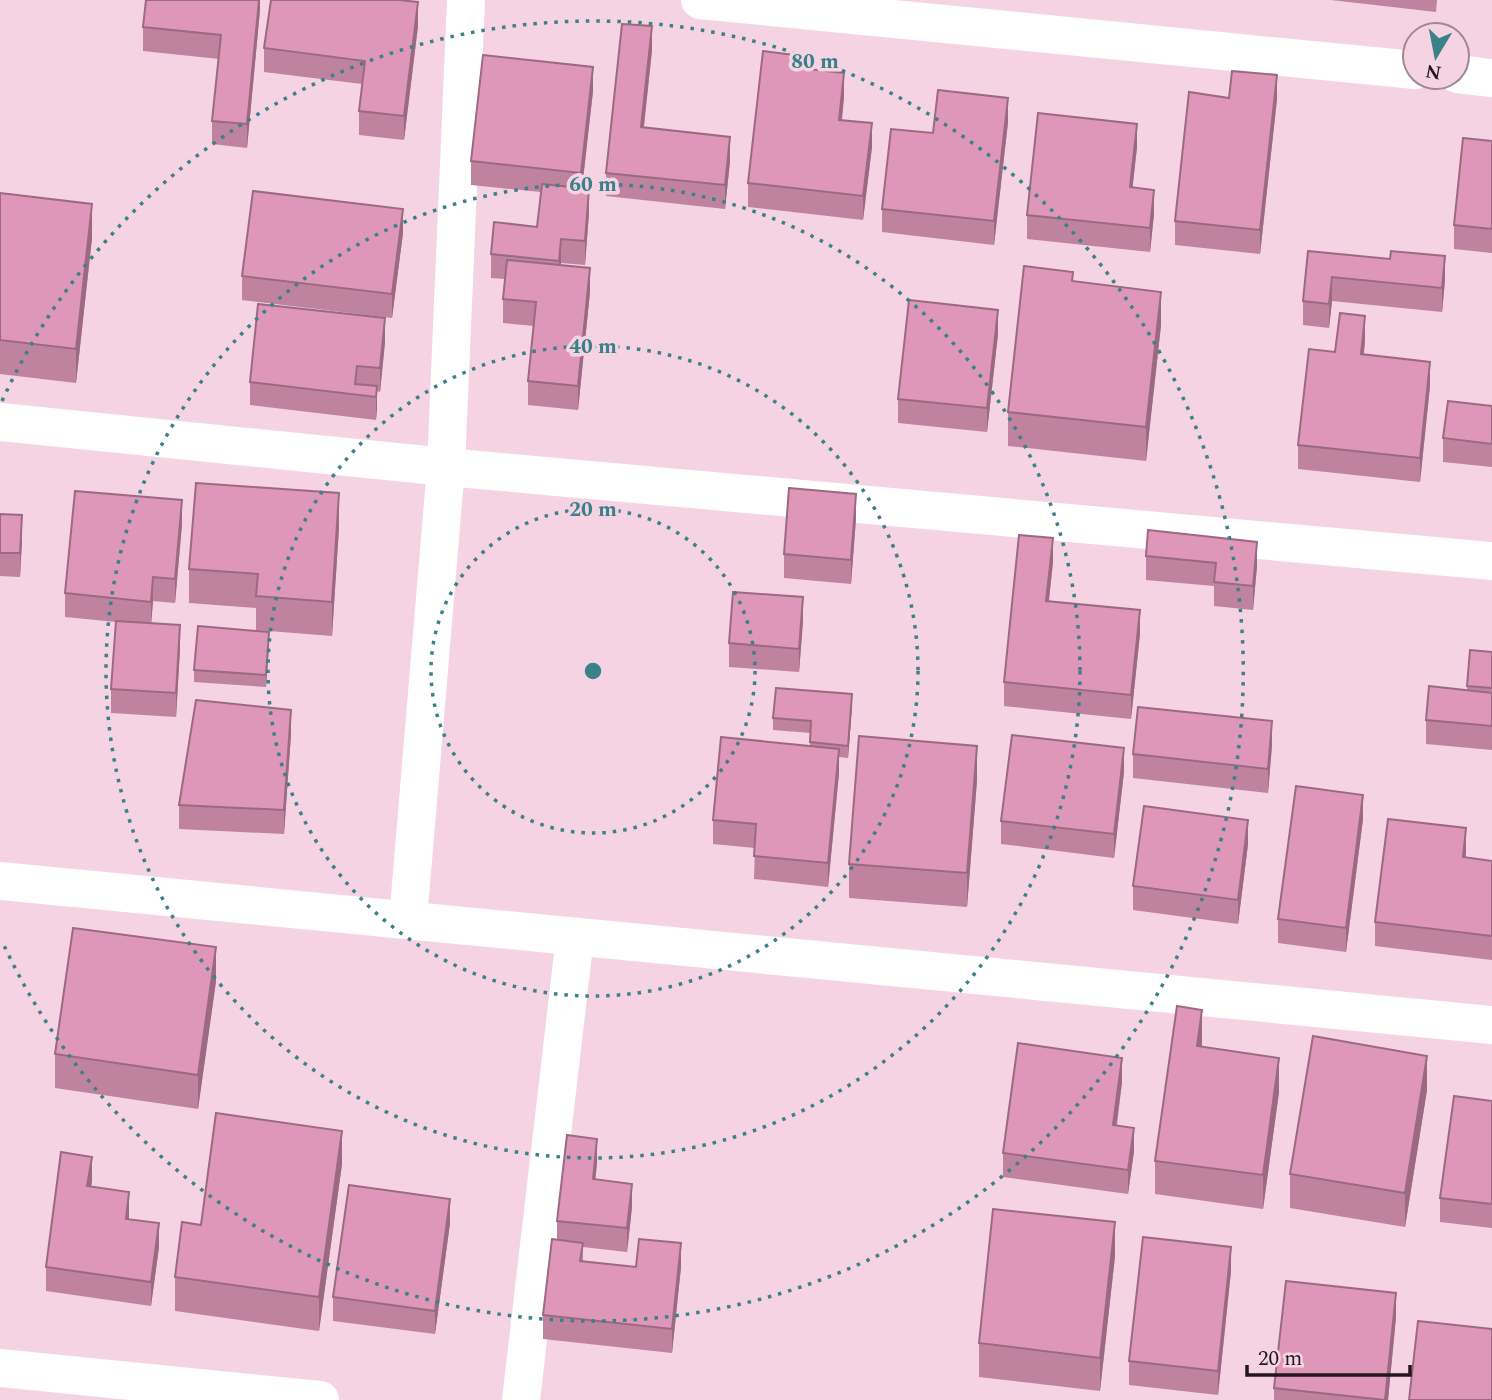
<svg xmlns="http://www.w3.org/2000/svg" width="1492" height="1400" font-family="Spectral,serif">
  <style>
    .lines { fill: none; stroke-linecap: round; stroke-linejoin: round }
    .minor { stroke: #fff; stroke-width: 38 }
    .wall { fill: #bf829f }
    .shaded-wall { fill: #9b6a82 }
    .building { fill: #de97b9; stroke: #9b6a82; stroke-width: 2 }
    .ring { fill: none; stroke: #3a8189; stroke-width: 3.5; stroke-dasharray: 3.5 7 }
    .centre { fill: #3a8189; stroke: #f5d3e2; stroke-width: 3.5 }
    .ring-label { font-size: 21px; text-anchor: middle; font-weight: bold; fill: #3a8189; stroke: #f5d3e2; stroke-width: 7; stroke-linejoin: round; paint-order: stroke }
  </style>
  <rect width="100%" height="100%" fill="#f5d3e2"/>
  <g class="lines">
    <g class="minor">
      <polyline points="700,0 1415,70"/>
      <polyline points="1457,74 1492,78"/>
      <polyline points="0,422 446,467 1492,561"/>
      <polyline points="0,881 1492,1025"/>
      <polyline points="408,920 446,467 466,0"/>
      <polyline points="0,1368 320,1400"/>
      <polyline points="521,1400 575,937"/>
    </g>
  </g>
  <g class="wall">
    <polygon points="260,0 260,10 247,148 212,144 212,121 219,59 143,51 143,27"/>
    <polygon points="1331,0 1437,0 1436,12"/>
    <polygon points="418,26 404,140 359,135 359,111 362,84 264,72 264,48"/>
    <polygon points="652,50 644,127 730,161 725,209 606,196 606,173"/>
    <polygon points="810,69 844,97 842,121 872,147 863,220 748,207 748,183"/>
    <polygon points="593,91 582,188 589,213 585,265 561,263 561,265 590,292 578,410 528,405 528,381 534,326 503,323 503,299 505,279 491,278 491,254 537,227 541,192 471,185 471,161"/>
    <polygon points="1229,98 1277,99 1260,254 1175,245 1175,221"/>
    <polygon points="1008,122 994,245 882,232 882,209 933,133"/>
    <polygon points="1492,141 1492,253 1454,249 1454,225"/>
    <polygon points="1137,147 1132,188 1154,214 1150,252 1027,239 1027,215"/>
    <polygon points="0,193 92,238 76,383 0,374"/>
    <polygon points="403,233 392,318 242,300 242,276"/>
    <polygon points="1308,251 1445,280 1442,312 1332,301 1329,328 1303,325 1303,301"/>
    <polygon points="1073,281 1161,325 1146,461 1008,446 1008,412"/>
    <polygon points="998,334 987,432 898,423 898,399"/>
    <polygon points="1365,340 1364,355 1430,386 1420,482 1298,469 1298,445 1335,352"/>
    <polygon points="385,342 380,392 377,391 376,420 250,405 250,382"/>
    <polygon points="1492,406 1492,467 1443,462 1443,438"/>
    <polygon points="0,514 22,539 20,577 0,576"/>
    <polygon points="856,518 851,584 784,578 784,554"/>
    <polygon points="182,524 175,603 153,601 151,623 180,649 176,717 111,713 111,689 116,622 65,617 65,593"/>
    <polygon points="339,527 332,636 256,630 256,608 189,603 189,569"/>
    <polygon points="1146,556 1257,566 1253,610 1214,606 1214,586 1146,580"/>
    <polygon points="1053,562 1049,601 1140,634 1131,719 1004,706 1004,682"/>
    <polygon points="803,621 799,672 729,667 729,643"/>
    <polygon points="269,644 266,687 194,682 194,670"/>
    <polygon points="1492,652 1492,750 1426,744 1426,720 1467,690 1467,686"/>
    <polygon points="852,706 848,758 839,757 839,773 828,887 754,879 755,848 713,844 713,820 810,746 811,733 773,730 773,718"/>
    <polygon points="291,734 284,834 179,829 179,805"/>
    <polygon points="1272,745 1268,793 1133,778 1133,754"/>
    <polygon points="1124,772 1114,858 1001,844 1001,821"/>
    <polygon points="977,780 967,907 849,898 849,864"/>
    <polygon points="1363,819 1346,952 1278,943 1278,919"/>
    <polygon points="1248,844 1238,924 1133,910 1133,886"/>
    <polygon points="1466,852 1465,857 1492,861 1492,960 1375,946 1375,922"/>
    <polygon points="216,981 198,1109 55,1088 55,1054"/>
    <polygon points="1202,1044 1202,1047 1279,1092 1263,1209 1155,1194 1155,1161"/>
    <polygon points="1122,1082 1117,1125 1134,1151 1128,1194 1003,1177 1003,1153"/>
    <polygon points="1427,1090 1405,1227 1290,1208 1290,1174"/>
    <polygon points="1492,1101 1492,1228 1440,1222 1440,1198"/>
    <polygon points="597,1163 595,1180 632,1207 627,1252 583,1247 583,1262 636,1267 681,1267 672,1353 543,1339 543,1315 557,1240 557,1221"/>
    <polygon points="342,1164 319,1331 175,1311 175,1277 201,1225"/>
    <polygon points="92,1181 91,1187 129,1216 129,1219 159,1247 151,1306 46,1291 46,1267"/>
    <polygon points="450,1223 435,1334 333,1321 333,1297"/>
    <polygon points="1115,1256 1100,1391 979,1377 979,1343"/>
    <polygon points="1231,1271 1218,1395 1129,1385 1129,1361"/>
    <polygon points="1396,1317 1388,1400 1274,1400 1274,1388"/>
  </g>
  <g class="shaded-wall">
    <polygon points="259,0 260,0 260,10 247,148 247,124"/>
    <polygon points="418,2 418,26 404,140 404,116"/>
    <polygon points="652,26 652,50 641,151 641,127"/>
    <polygon points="593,67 593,91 581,197 581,173"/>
    <polygon points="844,73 844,97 839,144 839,120"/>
    <polygon points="1277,75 1277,99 1260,254 1260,230"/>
    <polygon points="1008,98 1008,122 994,245 994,221"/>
    <polygon points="872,123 872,147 863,220 863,196"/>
    <polygon points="1137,124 1137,147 1130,211 1130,187"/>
    <polygon points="730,137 730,161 725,209 725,185"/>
    <polygon points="589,189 589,213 585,265 585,241"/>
    <polygon points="1154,190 1154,214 1150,252 1150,228"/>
    <polygon points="92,204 92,238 76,383 76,349"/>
    <polygon points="403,209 403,233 392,318 392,294"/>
    <polygon points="561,239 561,263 559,285 559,261"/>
    <polygon points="1445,256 1445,280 1442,312 1442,288"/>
    <polygon points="590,268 590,292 578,410 578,386"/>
    <polygon points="1332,277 1332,301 1329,328 1329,304"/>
    <polygon points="1161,292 1161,325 1146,461 1146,427"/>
    <polygon points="998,310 998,334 987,432 987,408"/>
    <polygon points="1365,316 1365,340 1361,378 1361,354"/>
    <polygon points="385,318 385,342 380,392 380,368"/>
    <polygon points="1430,362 1430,386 1420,482 1420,458"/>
    <polygon points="377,386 377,410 376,420 376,397"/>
    <polygon points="339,493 339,527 332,636 332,602"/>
    <polygon points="856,494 856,518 851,584 851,560"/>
    <polygon points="182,500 182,524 175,603 175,579"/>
    <polygon points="22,515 22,539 20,577 20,553"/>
    <polygon points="1053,538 1053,562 1046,625 1046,601"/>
    <polygon points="1257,542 1257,566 1253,610 1253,586"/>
    <polygon points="153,577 153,601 151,626 151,602"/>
    <polygon points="803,597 803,621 799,672 799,649"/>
    <polygon points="1140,610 1140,634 1131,719 1131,695"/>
    <polygon points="180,625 180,649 176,717 176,693"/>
    <polygon points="269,632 269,644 266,687 266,675"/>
    <polygon points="852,694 852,706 848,758 848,746"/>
    <polygon points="291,710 291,734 284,834 284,810"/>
    <polygon points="1272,721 1272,745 1268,793 1268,769"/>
    <polygon points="977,746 977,780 967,907 967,873"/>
    <polygon points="1124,748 1124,772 1114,858 1114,834"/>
    <polygon points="839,749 839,773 828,887 828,863"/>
    <polygon points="1363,795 1363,819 1346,952 1346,928"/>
    <polygon points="1248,820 1248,844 1238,924 1238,900"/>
    <polygon points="1466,828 1466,852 1463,881 1463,857"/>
    <polygon points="216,947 216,981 198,1109 198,1075"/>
    <polygon points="1202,1010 1202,1044 1197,1080 1197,1046"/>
    <polygon points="1427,1056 1427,1090 1405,1227 1405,1193"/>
    <polygon points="1122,1058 1122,1082 1113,1149 1113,1125"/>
    <polygon points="1279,1058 1279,1092 1263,1209 1263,1175"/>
    <polygon points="1134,1128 1134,1151 1128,1194 1128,1170"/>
    <polygon points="342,1131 342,1164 319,1331 319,1297"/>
    <polygon points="597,1139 597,1163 593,1203 593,1179"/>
    <polygon points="92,1157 92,1181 87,1210 87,1186"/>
    <polygon points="632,1184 632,1207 627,1252 627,1228"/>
    <polygon points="129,1192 129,1216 126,1243 126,1219"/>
    <polygon points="450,1199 450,1223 435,1334 435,1311"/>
    <polygon points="1115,1222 1115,1256 1100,1391 1100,1358"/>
    <polygon points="159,1223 159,1247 151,1306 151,1282"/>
    <polygon points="681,1243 681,1267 672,1353 672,1329"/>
    <polygon points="1231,1247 1231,1271 1218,1395 1218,1371"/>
    <polygon points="1396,1293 1396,1317 1388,1400 1385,1400"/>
  </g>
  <g class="building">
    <polygon points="146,0 259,0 247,124 212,121 221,35 143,27"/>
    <polygon points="271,0 399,0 418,2 404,116 359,111 365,61 264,48"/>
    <polygon points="622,24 652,26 641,127 730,137 725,185 606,173"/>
    <polygon points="763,51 810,57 809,69 844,73 839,120 872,123 863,196 748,183"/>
    <polygon points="483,55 593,67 581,173 471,161"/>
    <polygon points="1232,71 1277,75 1260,230 1175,221 1189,92 1229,98"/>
    <polygon points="938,90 1008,98 994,221 882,209 891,129 933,133"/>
    <polygon points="1038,113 1137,124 1130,187 1154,190 1150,228 1027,215"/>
    <polygon points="1463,138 1492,141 1492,229 1454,225"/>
    <polygon points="542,184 589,189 585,241 561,239 559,261 491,254 494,222 537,227"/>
    <polygon points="253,191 403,209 392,294 242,276"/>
    <polygon points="0,193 92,204 76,349 0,340"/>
    <polygon points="1308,251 1390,259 1391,251 1445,256 1442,288 1332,277 1329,304 1303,301"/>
    <polygon points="507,260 590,268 578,386 528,381 536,302 503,299"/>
    <polygon points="1024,266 1073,272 1072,281 1161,292 1146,427 1008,412"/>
    <polygon points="909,300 998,310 987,408 898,399"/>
    <polygon points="258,304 385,318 380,368 357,366 355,384 377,386 376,397 250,382"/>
    <polygon points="1340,313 1365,316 1361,354 1430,362 1420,458 1298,445 1309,349 1335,352"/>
    <polygon points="1448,401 1492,406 1492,444 1443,438"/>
    <polygon points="196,483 339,493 332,602 256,596 258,574 189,569"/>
    <polygon points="789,488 856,494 851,560 784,554"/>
    <polygon points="75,491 182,500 175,579 153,577 151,602 65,593"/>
    <polygon points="0,514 22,515 20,553 0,553"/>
    <polygon points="1148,530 1257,542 1253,586 1214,582 1216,563 1146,556"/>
    <polygon points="1019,535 1053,538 1046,601 1140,610 1131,695 1004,682"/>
    <polygon points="733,592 803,597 799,649 729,643"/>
    <polygon points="116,621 180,625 176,693 111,689"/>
    <polygon points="198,626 269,632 266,675 194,670"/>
    <polygon points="1470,650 1492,652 1492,688 1467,686"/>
    <polygon points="1429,686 1492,693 1492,726 1426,720"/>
    <polygon points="776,688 852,694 848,746 810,742 811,721 773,718"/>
    <polygon points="196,700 291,710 284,810 179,805"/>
    <polygon points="1138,707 1272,721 1268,769 1133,754"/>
    <polygon points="1012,735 1124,748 1114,834 1001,821"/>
    <polygon points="859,736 977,746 967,873 849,864"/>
    <polygon points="721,737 839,749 828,863 754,856 756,824 713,820"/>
    <polygon points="1296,786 1363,795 1346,928 1278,919"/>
    <polygon points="1144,806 1248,820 1238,900 1133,886"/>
    <polygon points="1388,819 1466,828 1463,857 1492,861 1492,936 1375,922"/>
    <polygon points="73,928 216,947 198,1075 55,1054"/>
    <polygon points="1177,1006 1202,1010 1197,1046 1279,1058 1263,1175 1155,1161"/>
    <polygon points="1313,1036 1427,1056 1405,1193 1290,1174"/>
    <polygon points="1018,1043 1122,1058 1113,1125 1134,1128 1128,1170 1003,1153"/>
    <polygon points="1454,1096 1492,1101 1492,1204 1440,1198"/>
    <polygon points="216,1113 342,1131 319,1297 175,1277 182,1222 201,1225"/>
    <polygon points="567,1135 597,1139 593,1179 632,1184 627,1228 557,1221"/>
    <polygon points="61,1152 92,1157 87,1186 129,1192 126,1219 159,1223 151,1282 46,1267"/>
    <polygon points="349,1185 450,1199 435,1311 333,1297"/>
    <polygon points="993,1209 1115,1222 1100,1358 979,1343"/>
    <polygon points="1143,1237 1231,1247 1218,1371 1129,1361"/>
    <polygon points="552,1239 583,1243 580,1261 636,1267 639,1239 681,1243 672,1329 543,1315"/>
    <polygon points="1286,1281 1396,1293 1385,1400 1274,1388"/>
    <polygon points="1418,1321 1492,1329 1492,1400 1409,1400"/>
  </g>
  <g class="ring">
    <circle cx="593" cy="671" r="162"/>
    <circle cx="593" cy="671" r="325"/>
    <circle cx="593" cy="671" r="487"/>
    <path d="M2 401A650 650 0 1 1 2 941"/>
  </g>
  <circle cx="593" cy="671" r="10" class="centre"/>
  <g class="ring-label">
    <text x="815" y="68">80 m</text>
    <text x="593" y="191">60 m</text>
    <text x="593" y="353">40 m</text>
    <text x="593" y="516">20 m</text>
  </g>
  <g transform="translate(1436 56) rotate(190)"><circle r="33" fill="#f5d3e2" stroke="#a18893" stroke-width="2"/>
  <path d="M0-5L12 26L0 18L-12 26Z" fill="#3a8189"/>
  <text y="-10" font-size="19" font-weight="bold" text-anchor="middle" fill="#23171d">N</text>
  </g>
  <path d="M1247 1365v10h163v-10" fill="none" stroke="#23171d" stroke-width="3.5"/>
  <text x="1258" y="1365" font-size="21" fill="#23171d" stroke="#f5d3e2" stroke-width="5" paint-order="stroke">20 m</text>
</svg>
